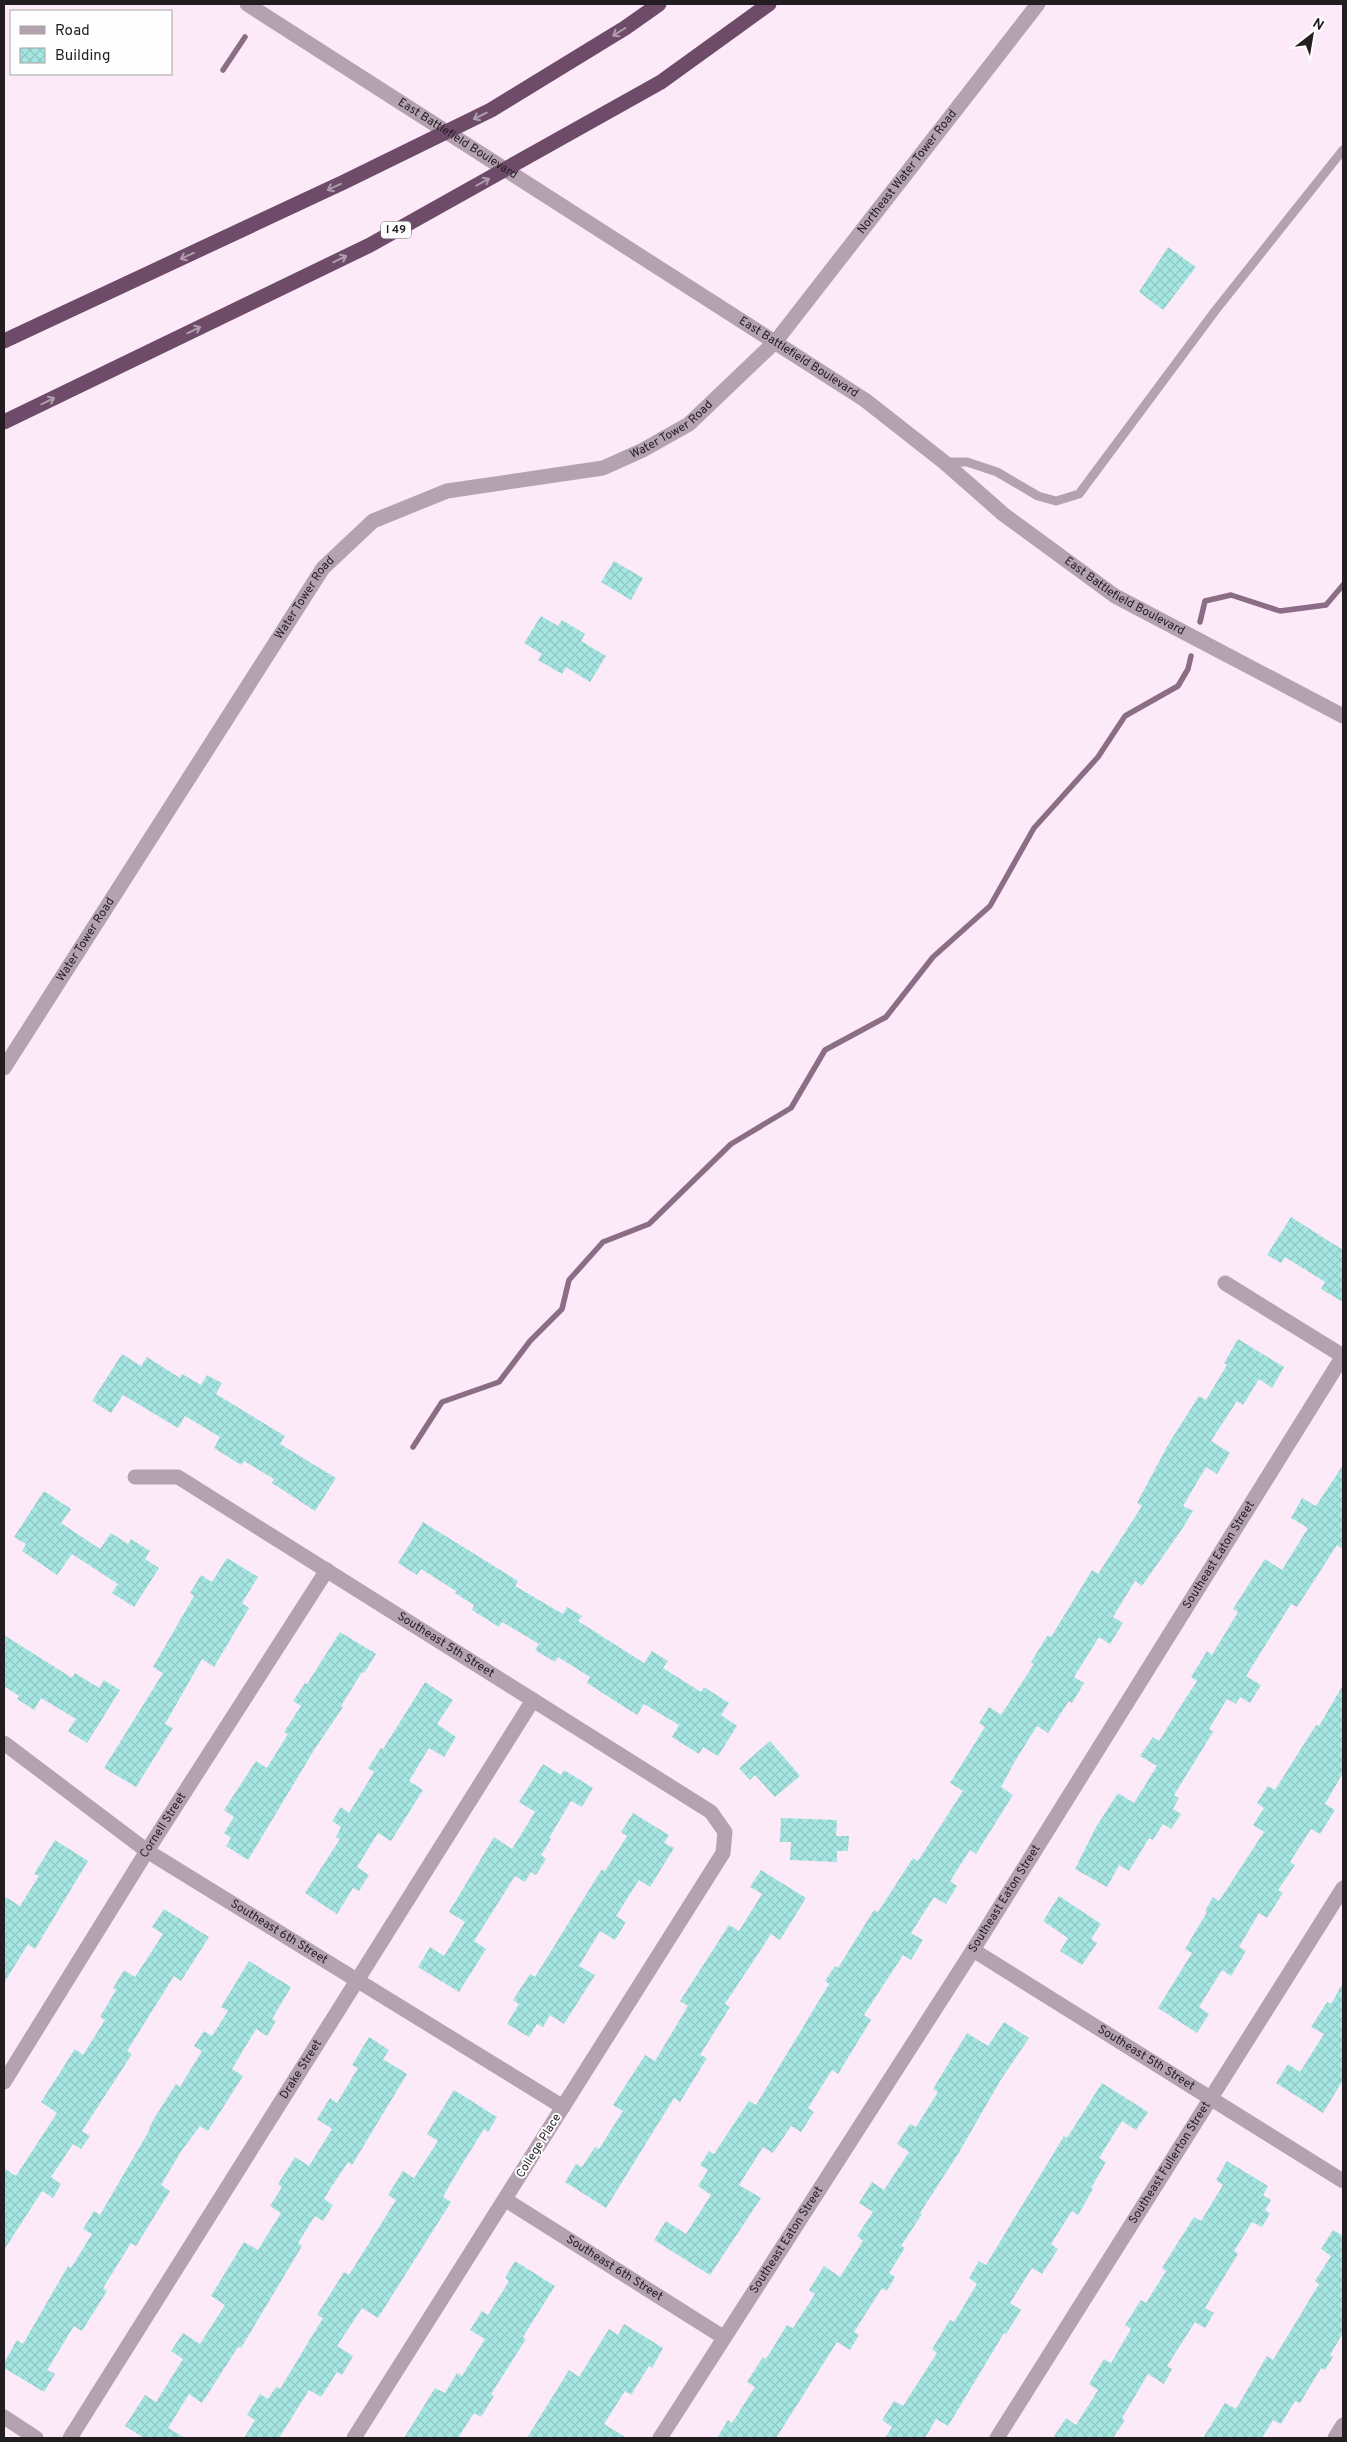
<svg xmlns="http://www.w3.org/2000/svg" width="1347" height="2442" font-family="Overpass,sans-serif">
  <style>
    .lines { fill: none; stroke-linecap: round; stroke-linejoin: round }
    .stream { stroke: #8b6d85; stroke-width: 5.5 }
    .building { fill: url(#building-cross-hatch) }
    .service { stroke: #b4a2b1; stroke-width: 9 }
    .minor { stroke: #b4a2b1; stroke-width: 15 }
    .tertiary { stroke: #b4a2b1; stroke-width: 15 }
    .motorway { stroke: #6e4b68; stroke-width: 15 }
    .oneway { stroke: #af9cac }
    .labels { text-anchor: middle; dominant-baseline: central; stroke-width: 4; stroke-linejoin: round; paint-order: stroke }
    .shield { fill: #fefefe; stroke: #656064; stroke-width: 1 }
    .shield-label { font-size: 11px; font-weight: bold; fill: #231d22 }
    .street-label { font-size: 12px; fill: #231d22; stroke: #fefefe }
  </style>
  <defs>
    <pattern id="building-cross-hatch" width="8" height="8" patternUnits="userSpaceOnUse" patternTransform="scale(1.25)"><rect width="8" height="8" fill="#a6e6e2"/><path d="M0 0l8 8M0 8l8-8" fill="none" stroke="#8fc5c2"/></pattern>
  </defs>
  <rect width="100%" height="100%" fill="#fceaf9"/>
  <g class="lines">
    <g class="stream">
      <polyline points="223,70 245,37"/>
      <polyline points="1200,622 1205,601 1231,595 1280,611 1326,605 1343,585"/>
      <polyline points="413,1447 442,1402 499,1382 530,1341 562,1309 569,1280 603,1242 649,1224 731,1144 791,1108 825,1050 886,1017 933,957 990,906 1034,828 1098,757 1125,716 1178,686 1188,669 1191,656"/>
    </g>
  </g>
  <g class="building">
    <polygon points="1168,247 1196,267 1163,310 1139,292"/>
    <polygon points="614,561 643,578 631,600 601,582"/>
    <polygon points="541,616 558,626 562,620 585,634 581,641 606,656 590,682 566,667 562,674 538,660 542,654 524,643"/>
    <polygon points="1291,1217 1343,1250 1343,1302 1321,1289 1325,1282 1285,1257 1281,1263 1267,1255"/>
    <polygon points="1238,1339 1284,1367 1272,1388 1259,1379 1243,1405 1237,1401 1211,1441 1230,1453 1217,1474 1206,1467 1183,1506 1193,1511 1182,1529 1142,1586 1135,1581 1113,1617 1123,1623 1110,1644 1099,1637 1074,1677 1084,1683 1072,1703 1069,1701 1048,1733 1037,1726 1015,1761 1001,1787 1013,1795 976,1854 970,1850 950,1881 957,1886 946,1904 934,1897 911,1933 923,1940 911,1960 903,1955 884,1984 864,2015 871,2020 838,2074 832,2070 808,2108 814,2112 801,2132 791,2126 773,2153 763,2147 739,2185 761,2198 710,2275 654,2240 666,2221 686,2234 711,2195 698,2186 708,2170 700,2165 709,2151 714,2154 749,2101 756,2105 829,1984 825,1981 835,1966 838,1968 874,1910 878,1912 913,1858 918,1861 963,1791 950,1783 985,1727 979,1723 989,1707 1001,1715 1034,1664 1031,1662 1048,1635 1051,1637 1092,1570 1098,1574 1142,1506 1137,1503 1169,1443 1199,1396 1206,1400 1227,1365 1224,1363"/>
    <polygon points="122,1354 141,1366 147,1357 180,1378 182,1374 201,1385 207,1375 222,1383 216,1394 285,1436 280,1444 336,1478 315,1511 272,1483 274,1479 244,1461 241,1465 214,1448 220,1437 185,1416 178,1428 123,1395 111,1413 92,1401"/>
    <polygon points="1343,1465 1343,1549 1337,1545 1297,1607 1291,1604 1246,1676 1261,1685 1250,1703 1240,1697 1236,1704 1227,1699 1209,1729 1213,1732 1174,1795 1179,1798 1173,1809 1181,1814 1171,1829 1163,1824 1153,1840 1149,1838 1129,1871 1119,1865 1107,1887 1075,1869 1096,1827 1118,1793 1134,1803 1157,1766 1140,1756 1153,1737 1159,1741 1182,1704 1197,1681 1191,1677 1207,1651 1212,1655 1238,1612 1233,1609 1265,1559 1282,1570 1308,1528 1291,1518 1302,1498 1316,1506"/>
    <polygon points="44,1491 71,1509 61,1523 100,1549 111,1533 128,1544 131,1539 150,1551 145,1559 159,1568 134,1607 112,1593 118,1584 72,1554 57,1575 22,1551 26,1544 14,1537"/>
    <polygon points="423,1522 518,1581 515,1586 563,1614 567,1607 582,1616 578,1621 644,1663 652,1651 668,1661 663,1668 701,1692 704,1687 729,1703 721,1715 737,1726 718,1756 703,1747 699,1754 672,1737 679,1725 644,1704 637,1715 587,1683 590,1677 558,1657 555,1662 535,1650 539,1644 502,1622 499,1627 472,1610 474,1605 455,1593 456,1591 421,1569 417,1575 398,1563"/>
    <polygon points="227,1558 258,1577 242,1603 249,1608 214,1667 202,1659 165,1724 173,1728 136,1787 104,1768 163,1673 153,1667 194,1596 190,1593 201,1575 212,1582"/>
    <polygon points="340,1632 376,1654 364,1673 362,1672 341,1706 343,1707 314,1750 248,1860 226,1846 231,1838 224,1833 234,1817 224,1810 256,1761 267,1768 288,1734 284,1732 301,1706 293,1701 305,1683 307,1684"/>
    <polygon points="4,1635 72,1678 75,1673 99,1688 104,1680 120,1690 87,1743 68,1731 76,1719 41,1698 34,1710 17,1699 19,1696 4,1686"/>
    <polygon points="425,1682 453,1700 437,1724 456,1737 444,1757 429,1748 409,1781 423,1790 391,1841 378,1833 357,1867 369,1875 359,1891 353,1888 337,1914 305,1893 340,1839 336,1837 341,1827 332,1821 341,1807 349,1813 374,1772 368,1768 381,1748 383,1749"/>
    <polygon points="1343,1685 1343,1773 1325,1804 1335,1810 1320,1834 1311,1829 1290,1862 1295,1865 1278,1890 1283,1893 1267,1918 1259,1913 1239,1947 1246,1951 1231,1976 1222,1970 1199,2007 1209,2014 1197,2033 1158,2008 1192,1953 1185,1949 1207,1912 1205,1911 1213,1897 1219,1901 1264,1832 1253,1825 1264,1808 1257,1803 1268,1786 1275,1790 1316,1725 1319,1726"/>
    <polygon points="770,1741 800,1776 775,1797 755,1775 750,1780 739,1768"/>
    <polygon points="543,1764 561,1775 564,1770 593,1788 582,1807 571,1801 549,1838 551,1839 541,1855 546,1859 536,1875 531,1872 525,1882 515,1876 474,1941 486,1949 459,1992 418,1967 430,1947 444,1956 465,1922 449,1912 494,1837 512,1849 535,1812 519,1802"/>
    <polygon points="633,1813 669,1835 664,1843 674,1848 650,1887 639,1880 616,1916 626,1922 615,1940 600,1931 579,1966 595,1975 564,2024 550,2015 543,2027 537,2024 529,2037 507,2024 519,2004 513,2000 530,1974 535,1977 602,1869 605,1871 627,1836 621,1832"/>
    <polygon points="781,1818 837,1820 836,1836 849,1836 848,1851 837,1851 837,1862 790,1860 791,1842 780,1842"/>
    <polygon points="55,1840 88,1861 35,1949 28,1944 4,1983 4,1896 20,1906 39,1876 34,1874"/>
    <polygon points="761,1870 806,1898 780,1940 771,1934 725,2004 730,2007 700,2055 707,2058 680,2102 674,2098 606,2208 565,2182 576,2164 582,2167 595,2147 599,2149 623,2111 613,2105 645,2055 655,2061 688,2006 680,2001 729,1925 739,1931 762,1894 750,1887"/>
    <polygon points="1059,1896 1101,1924 1091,1939 1097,1943 1082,1965 1060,1951 1068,1938 1043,1921"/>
    <polygon points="164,1909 209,1937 181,1981 174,1976 127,2051 132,2054 82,2131 90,2136 81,2149 73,2144 51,2177 61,2184 53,2198 42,2191 4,2250 4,2168 16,2176 57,2113 41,2102 75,2049 83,2055 105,2020 100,2017 116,1990 113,1988 124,1970 135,1977 163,1934 152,1927"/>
    <polygon points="249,1961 291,1987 272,2019 276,2021 267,2036 256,2029 232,2069 243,2076 208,2131 200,2126 182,2150 161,2185 170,2191 136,2246 131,2243 103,2288 107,2291 82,2331 74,2326 47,2370 55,2374 44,2392 4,2368 4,2363 17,2340 23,2344 68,2266 71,2268 92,2234 83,2229 94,2211 100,2215 150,2129 149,2128 155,2117 176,2084 180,2087 202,2051 194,2046 204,2031 212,2036 228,2011 221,2007"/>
    <polygon points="1343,1983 1343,2080 1323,2113 1276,2083 1288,2064 1300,2072 1324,2034 1311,2027 1327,2002 1331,2004"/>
    <polygon points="1004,2022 1029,2038 1000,2081 958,2154 920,2213 922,2214 901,2246 905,2248 889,2273 895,2277 887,2291 882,2288 854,2332 859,2335 850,2350 837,2342 776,2438 717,2438 728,2420 732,2423 755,2387 747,2382 763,2357 766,2359 787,2325 793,2328 815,2294 809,2290 824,2266 840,2277 863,2241 857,2236 873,2212 859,2203 872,2182 884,2190 909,2152 897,2144 910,2124 916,2127 938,2092 933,2089 967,2033 988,2046"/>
    <polygon points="369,2037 389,2050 383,2059 407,2074 352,2165 348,2162 330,2189 324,2199 333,2205 323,2221 315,2216 298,2243 302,2246 241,2348 238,2347 202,2403 189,2394 168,2428 185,2438 144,2438 125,2426 145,2395 156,2402 183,2359 171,2351 183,2333 200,2344 225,2305 211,2296 244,2242 258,2250 281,2213 270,2206 282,2187 278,2184 295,2157 309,2166 332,2129 317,2119 330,2098 337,2103 358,2068 352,2065"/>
    <polygon points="1102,2083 1148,2112 1136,2130 1122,2121 1099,2158 1106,2162 1091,2188 1093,2189 1078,2215 1072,2211 1051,2244 1058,2249 1042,2274 1032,2268 1010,2303 1021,2310 1006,2334 1004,2333 948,2426 936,2419 925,2438 885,2438 892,2427 882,2420 894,2401 903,2406 937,2353 932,2349 950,2320 954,2322 977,2284 969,2278 979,2261 986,2265 1064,2136 1067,2138"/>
    <polygon points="454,2090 497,2117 488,2132 484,2129 453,2179 443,2197 451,2202 378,2318 362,2308 337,2346 353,2356 342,2375 337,2372 321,2397 309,2390 279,2438 244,2438 255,2420 247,2415 260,2394 268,2399 276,2387 280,2389 323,2318 317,2315 344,2272 349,2275 396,2200 388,2195 403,2171 414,2178 438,2141 427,2134"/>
    <polygon points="1227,2161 1268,2186 1263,2195 1271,2200 1265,2210 1270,2214 1262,2227 1252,2222 1234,2251 1238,2254 1205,2308 1214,2313 1205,2328 1195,2322 1167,2366 1172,2369 1164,2384 1148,2374 1122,2418 1125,2420 1113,2438 1053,2438 1066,2418 1076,2425 1098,2390 1089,2384 1104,2359 1111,2363 1131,2329 1125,2325 1141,2300 1146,2303 1166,2271 1162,2268 1194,2217 1201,2221 1223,2185 1216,2180"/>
    <polygon points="1333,2230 1343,2236 1343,2333 1330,2355 1333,2357 1325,2370 1321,2368 1300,2403 1295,2401 1281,2424 1273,2420 1262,2438 1203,2438 1225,2403 1236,2409 1267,2356 1273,2360 1319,2284 1315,2281 1331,2256 1321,2249"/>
    <polygon points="515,2261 555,2286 523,2337 526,2339 491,2394 494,2396 481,2417 474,2413 458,2438 404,2438 435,2388 445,2393 457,2373 462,2376 485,2339 470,2330 482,2311 488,2315 509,2281 505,2278"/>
    <polygon points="624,2324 663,2348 652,2368 649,2366 631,2395 625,2391 604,2424 627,2438 527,2438 569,2370 579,2377 609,2329 618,2335"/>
  </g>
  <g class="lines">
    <polyline class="service" points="944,462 967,462 997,472 1038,496 1056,501 1079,494 1215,311 1343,150"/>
    <g class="minor">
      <path id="s1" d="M776,341l262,-337"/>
      <polyline points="1225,1283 1343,1356"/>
      <path id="s2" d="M135,1477h43l533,335 14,20 -2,21 -369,585"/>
      <path id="s3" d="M4,1743l143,108 416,256"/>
      <path id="s4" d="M973,1950l370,231"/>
      <path id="s5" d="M4,2082l143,-231 180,-281"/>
      <path id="s6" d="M506,2200l217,137"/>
      <polyline points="4,2417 36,2438"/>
      <path id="s7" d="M70,2438l463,-738"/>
      <path id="s8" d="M660,2438l313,-488 370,-594"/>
      <path id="s9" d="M997,2438l346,-550"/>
      <polyline points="1335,2438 1343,2425"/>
    </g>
    <g class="tertiary">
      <path id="s10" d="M247,4l618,396 79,62 59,52 112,82 228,120"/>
      <path id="s11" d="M4,1068l319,-500 50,-47 74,-30 156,-23 40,-18 46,-26 87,-83"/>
    </g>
    <g class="motorway">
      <polyline points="4,341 344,182 491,110 625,28 659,4"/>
      <polyline points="4,422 370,245 661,82 769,4"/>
    </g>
  </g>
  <defs><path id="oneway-shaft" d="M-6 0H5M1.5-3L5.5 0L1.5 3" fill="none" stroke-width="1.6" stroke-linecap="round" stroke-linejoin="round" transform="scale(1.25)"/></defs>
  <g class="oneway">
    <use href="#oneway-shaft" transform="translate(619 32) rotate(148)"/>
    <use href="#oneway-shaft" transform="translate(480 116) rotate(154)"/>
    <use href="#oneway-shaft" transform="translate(483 182) rotate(-29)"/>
    <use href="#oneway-shaft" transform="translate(334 187) rotate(155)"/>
    <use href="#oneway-shaft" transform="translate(187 256) rotate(155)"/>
    <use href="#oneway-shaft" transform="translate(340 259) rotate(-26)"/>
    <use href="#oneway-shaft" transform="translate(194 330) rotate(-26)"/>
    <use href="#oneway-shaft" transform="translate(48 401) rotate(-26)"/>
  </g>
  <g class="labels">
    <rect class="shield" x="381" y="221.5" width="30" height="17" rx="4"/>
    <g class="shield-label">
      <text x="396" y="230">I 49</text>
    </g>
    <g class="street-label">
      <text stroke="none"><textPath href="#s10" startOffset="250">East Battlefield Boulevard</textPath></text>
      <text stroke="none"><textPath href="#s1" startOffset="214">Northeast Water Tower Road</textPath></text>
      <text stroke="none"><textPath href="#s10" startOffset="655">East Battlefield Boulevard</textPath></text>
      <text stroke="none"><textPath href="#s11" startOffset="978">Water Tower Road</textPath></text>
      <text stroke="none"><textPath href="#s10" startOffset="1060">East Battlefield Boulevard</textPath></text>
      <text stroke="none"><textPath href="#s11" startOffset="558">Water Tower Road</textPath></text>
      <text stroke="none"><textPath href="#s11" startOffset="152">Water Tower Road</textPath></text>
      <text stroke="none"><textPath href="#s8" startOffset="1045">Southeast Eaton Street</textPath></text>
      <text stroke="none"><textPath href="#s2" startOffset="359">Southeast 5th Street</textPath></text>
      <text stroke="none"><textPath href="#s5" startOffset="302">Cornell Street</textPath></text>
      <text stroke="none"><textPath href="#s8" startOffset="640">Southeast Eaton Street</textPath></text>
      <text stroke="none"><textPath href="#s3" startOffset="334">Southeast 6th Street</textPath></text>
      <text stroke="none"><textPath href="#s4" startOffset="204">Southeast 5th Street</textPath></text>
      <text stroke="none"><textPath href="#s7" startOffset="435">Drake Street</textPath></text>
      <text transform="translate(539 2146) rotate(-58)">College Place</text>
      <text stroke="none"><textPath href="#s9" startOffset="325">Southeast Fullerton Street</textPath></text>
      <text stroke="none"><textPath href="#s8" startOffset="235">Southeast Eaton Street</textPath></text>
      <text stroke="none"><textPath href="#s6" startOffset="128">Southeast 6th Street</textPath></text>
    </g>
  </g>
  <rect width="1347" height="2442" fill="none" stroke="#231d22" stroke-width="10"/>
  <rect x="10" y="10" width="162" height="65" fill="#fefefe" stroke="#a6a4a6"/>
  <rect x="20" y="26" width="25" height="8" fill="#b4a2b1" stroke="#a6a4a6"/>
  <text x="55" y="35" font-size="15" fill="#231d22">Road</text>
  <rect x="20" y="48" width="25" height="15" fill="url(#building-cross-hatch)" stroke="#a6a4a6"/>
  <text x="55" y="60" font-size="15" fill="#231d22">Building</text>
  <g transform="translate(1312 35) rotate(31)" stroke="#fefefe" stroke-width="4" paint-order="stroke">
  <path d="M0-4L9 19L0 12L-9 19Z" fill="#231d22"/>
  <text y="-8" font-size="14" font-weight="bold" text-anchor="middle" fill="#231d22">N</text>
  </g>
</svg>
